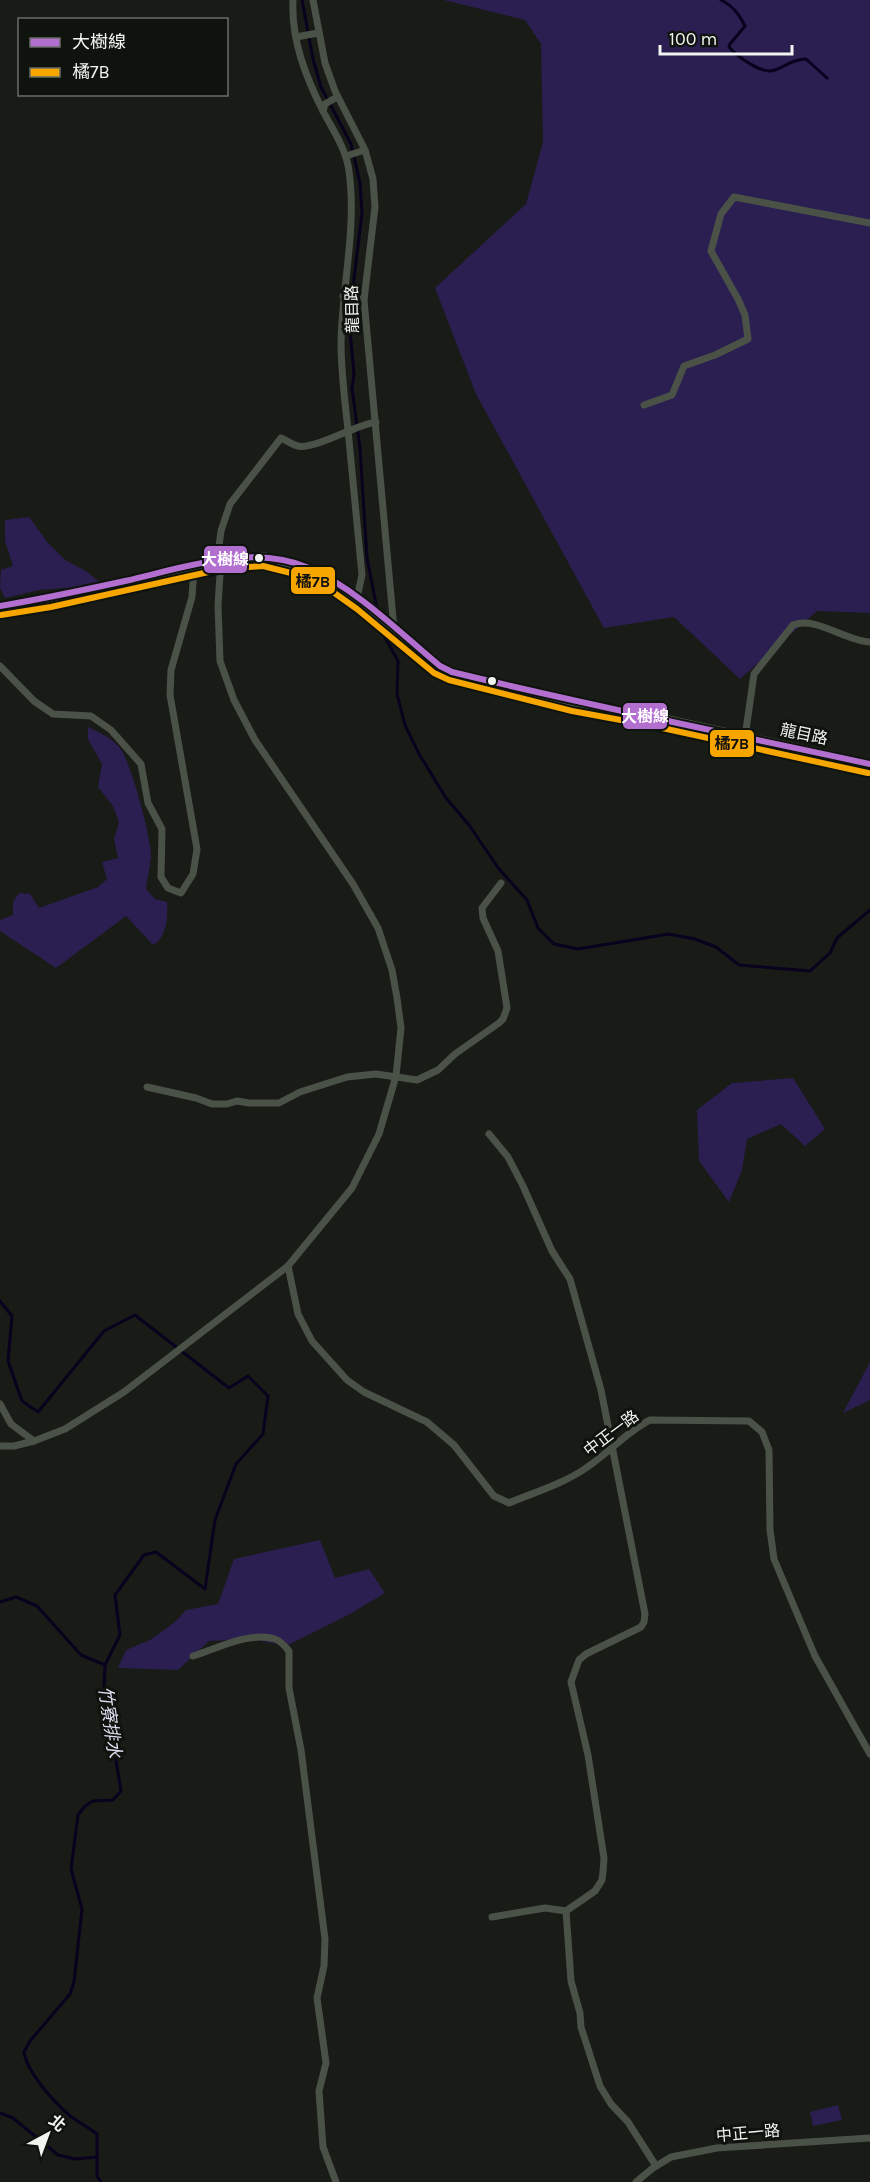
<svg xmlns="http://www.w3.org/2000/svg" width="870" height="2182" font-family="Karla,'Noto Sans TC',sans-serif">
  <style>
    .green { fill: #2a1f50 }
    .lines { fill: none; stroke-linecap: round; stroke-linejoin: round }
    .stream { stroke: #08021e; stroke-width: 3 }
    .street { stroke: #4a5147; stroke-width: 7 }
    .secondary { stroke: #555c52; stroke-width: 9 }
    .bus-1-casing { stroke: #0f130d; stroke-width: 10 }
    .bus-2-casing { stroke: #0f130d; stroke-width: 10 }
    .bus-1 { stroke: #b36fd0; stroke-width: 6 }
    .bus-2 { stroke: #f7a600; stroke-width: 6 }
    .bus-dot { fill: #f1f4ef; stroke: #0f130d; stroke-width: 2 }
    .labels { text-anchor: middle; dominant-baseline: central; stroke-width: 6; stroke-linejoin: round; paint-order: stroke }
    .street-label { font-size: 16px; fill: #f1f4ef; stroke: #0f130d }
    .water-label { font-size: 18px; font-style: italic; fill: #dfddf1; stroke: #0f130d }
    .line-badge { stroke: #0f130d; stroke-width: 2 }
    .badge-label { font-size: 16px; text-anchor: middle; font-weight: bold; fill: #fff }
    .pale-badge-label { font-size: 16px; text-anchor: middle; font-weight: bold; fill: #111 }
  </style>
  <rect width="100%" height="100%" fill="#191b17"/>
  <g class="green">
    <polygon points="444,0 870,0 870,613 817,611 740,679 674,617 604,628 476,394 435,288 526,204 543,142 541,44 525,20"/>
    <polygon points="29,517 48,543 65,560 86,571 103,585 39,590 5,598 0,588 1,570 13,566 5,541 5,520"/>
    <path d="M88,727c11,5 23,11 31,20 11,11 33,93 32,110 -1,10 -4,21 -5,32l9,10 12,3c1,15 0,35 -14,43l-27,-29 -70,52 -56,-37v-11l13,-5v-13l6,-9 11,1 9,14 59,-21 9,-8 -5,-17 16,-4 -4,-19 5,-17 -6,-16 -15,-19 4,-23 -14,-25z"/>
    <polygon points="793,1078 825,1129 805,1146 781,1124 747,1139 742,1170 729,1202 699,1161 697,1110 732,1083"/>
    <polygon points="870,1362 870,1400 843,1413"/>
    <polygon points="320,1540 335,1578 369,1569 385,1593 350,1614 286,1646 253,1639 209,1641 178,1670 118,1668 126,1650 150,1640 175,1622 186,1610 218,1604 234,1559"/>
    <polygon points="838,2105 842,2120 813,2126 810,2112"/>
  </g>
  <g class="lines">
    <g class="stream">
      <polyline points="302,0 313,59 321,87 351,144 360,183 362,213 349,320 354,374 352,388 360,448 367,558 377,609"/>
      <path d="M721,0c12,6 18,14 24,26l-15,18 -1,3c9,10 33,28 46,23 13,-5 16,-10 31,-11l21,19"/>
      <polyline points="379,618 381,630 398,661 397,694 405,725 419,754 446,798 469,825 499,869 527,900 538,928 554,944 578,949 669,934 695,939 716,947 739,965 810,971 830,953 837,938 870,910"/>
      <path d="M0,1301l12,15 -4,45 14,40 16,11 66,-81 31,-16 94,73 19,-12 20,20 -5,38 -27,30 -21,56 -10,69 -49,-37 -12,3 -29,40 5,40 -15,30 -1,22 17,104 -8,9 -20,1 -8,5 -7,9 -7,54 11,40 -8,73 -4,12 -40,47 -6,11c3,20 29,49 45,63 9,7 19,12 28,19v42l4,6"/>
      <polyline points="0,1602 16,1597 37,1606 81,1655 105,1665"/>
      <polyline points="0,2113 13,2118 58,2155 75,2159 97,2157"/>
    </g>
    <g class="street">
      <path d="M293,0c-2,40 13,78 31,113 10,19 22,36 25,58 8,57 -7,115 -8,172 0,29 4,58 7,87 5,48 9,97 14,145l-5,23"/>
      <polyline points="313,0 325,63 335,91 365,150 373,179 375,207 364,300 394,629"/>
      <polyline points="296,37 318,33"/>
      <polyline points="323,111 325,104 337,97"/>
      <polyline points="346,156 365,150"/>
      <polyline points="343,296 364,300"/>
      <polyline points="644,405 672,395 684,366 715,355 748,339 745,315 738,299 711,251 721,214 734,197 870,223"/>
      <polyline points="0,666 34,701 53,714 91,716 111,730 141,764 148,803 162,829 161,877 168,888 181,893 193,874 197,849 170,695 171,670 192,597 194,568"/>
      <path d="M745,737l9,-63 39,-49c23,-9 52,16 77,17"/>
      <polyline points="147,1087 196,1098 212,1104 227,1104 237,1101 249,1103 279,1103 300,1092 347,1077 376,1074 417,1080 438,1070 455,1054 499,1023 503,1019 507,1008 498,951 483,918 482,908 501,883"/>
      <polyline points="489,1134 508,1157 523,1186 552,1251 570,1279 601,1390 645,1614 644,1622 641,1627 586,1654 579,1660 571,1682 588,1755 604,1858 603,1872 602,1880 595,1891 566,1911 545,1908 492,1917"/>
      <path d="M288,1266l10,48 14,27 35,39 17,12 63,30 27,23 40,51 15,7c26,-11 54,-19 77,-35 23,-15 40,-36 64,-48l99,1 13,11 7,18 1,80 4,29 41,97 55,98"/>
      <polyline points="0,1404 11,1424 34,1441"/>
      <path d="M0,1446h14l20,-5 31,-12 59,-37 164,-126 64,-78 27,-54 17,-58 5,-48 -4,-30 -5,-28 -14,-42 -25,-44 -98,-144 -21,-40 -14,-39 -2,-56 3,-45 -2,-14 2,-15 9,-27 51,-66c5,2 12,7 17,8 16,4 57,-21 78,-24"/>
      <path d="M193,1656c23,-7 57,-25 82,-17 6,2 10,7 14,12v37l12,62 24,189 -1,27 -7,32 9,65 -7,28 4,56 13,35"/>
      <polyline points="566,1911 571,1981 580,2013 581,2027 600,2086 611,2104 628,2122 656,2166"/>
      <polyline points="636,2182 653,2168 671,2157 717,2148 870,2138"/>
    </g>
    <polyline class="secondary" points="0,606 49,598 221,560 264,557 306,567 331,579 363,602 440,666 452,672 574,702 655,717 870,764"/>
    <defs>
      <path id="bus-1" d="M0,606c42,-7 84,-16 125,-25 58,-13 126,-38 184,-13 49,22 90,64 131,98l12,6c139,34 279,62 418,92"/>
      <polyline id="bus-2" points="1,615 51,607 222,569 263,566 303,576 326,587 357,609 434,673 449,680 572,711 653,726 868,773"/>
    </defs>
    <use href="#bus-1" class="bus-1-casing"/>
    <use href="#bus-2" class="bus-2-casing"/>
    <use href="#bus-1" class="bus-1"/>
    <use href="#bus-2" class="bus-2"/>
  </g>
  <g class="bus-dot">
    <circle cx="259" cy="558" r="5"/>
    <circle cx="492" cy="681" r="5"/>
  </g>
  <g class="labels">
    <g class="street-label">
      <text transform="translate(352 309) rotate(-91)">龍目路</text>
      <text transform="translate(804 734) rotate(12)">龍目路</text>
      <text transform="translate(611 1433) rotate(-37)">中正一路</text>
      <text transform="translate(748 2133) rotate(-5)">中正一路</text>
    </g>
    <g class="water-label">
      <text transform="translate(110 1722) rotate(82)">竹寮排水</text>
    </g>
  </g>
  <g class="line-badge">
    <rect x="203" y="545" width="45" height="29" rx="6" fill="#b36fd0"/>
    <rect x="290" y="566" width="46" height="29" rx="6" fill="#f7a600"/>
    <rect x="622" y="702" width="46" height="28" rx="6" fill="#b36fd0"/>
    <rect x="709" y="729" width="46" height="29" rx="6" fill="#f7a600"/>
  </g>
  <g class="badge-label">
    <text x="225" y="565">大樹線</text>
    <text x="645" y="722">大樹線</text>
  </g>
  <g class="pale-badge-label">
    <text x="313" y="587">橘7B</text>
    <text x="732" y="749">橘7B</text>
  </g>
  <rect x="18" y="18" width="210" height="78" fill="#0f130d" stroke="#696d67" stroke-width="1.5"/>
  <rect x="30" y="38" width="30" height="9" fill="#b36fd0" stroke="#696d67" stroke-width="1.5"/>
  <text x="72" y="48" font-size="18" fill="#f1f4ef">大樹線</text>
  <rect x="30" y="68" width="30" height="9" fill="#f7a600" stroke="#696d67" stroke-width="1.5"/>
  <text x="72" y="78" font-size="18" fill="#f1f4ef">橘7B</text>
  <g transform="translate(48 2134) rotate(41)" stroke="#0f130d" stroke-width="4.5" paint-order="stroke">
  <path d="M0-4.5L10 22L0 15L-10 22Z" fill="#f1f4ef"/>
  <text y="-9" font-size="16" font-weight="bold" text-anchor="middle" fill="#f1f4ef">北</text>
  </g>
  <path d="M660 45v9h132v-9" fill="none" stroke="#f1f4ef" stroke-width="3"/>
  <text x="669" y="45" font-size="18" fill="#f1f4ef" stroke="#0f130d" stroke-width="4.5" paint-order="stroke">100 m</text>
</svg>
